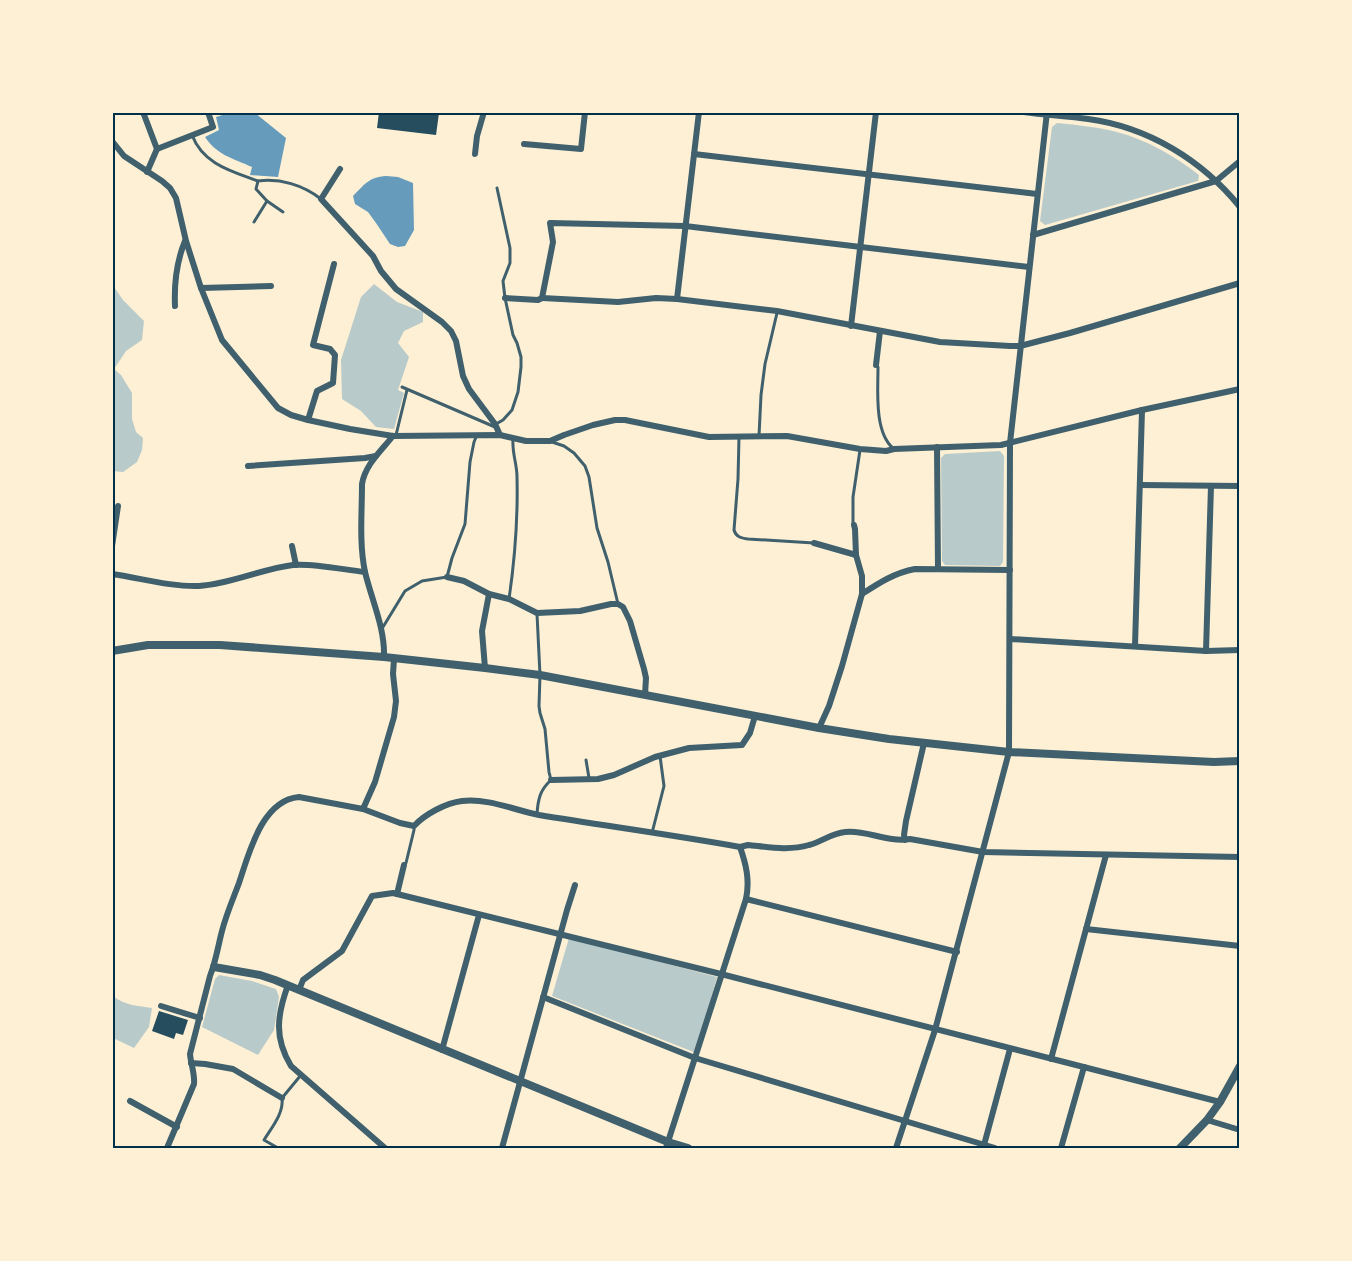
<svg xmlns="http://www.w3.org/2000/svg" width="1352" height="1261" font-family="'Roboto Condensed',sans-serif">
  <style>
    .green { fill: #b9caca }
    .water { fill: #669bbc }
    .building { fill: #264d5e }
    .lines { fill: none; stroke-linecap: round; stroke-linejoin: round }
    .service { stroke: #3f606c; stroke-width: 3 }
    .minor { stroke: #3f606c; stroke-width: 6 }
    .tertiary { stroke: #3f606c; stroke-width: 8 }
    .neatline { fill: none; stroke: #003049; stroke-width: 2 }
  </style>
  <rect width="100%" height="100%" fill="#fdf0d5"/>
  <g class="green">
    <path d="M1057,123c20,2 41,4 60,9 30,8 58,24 82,43l-1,6 -153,44 -5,-4 12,-94z"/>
    <polygon points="112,284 123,300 144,321 142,340 126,351 114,369 121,375 132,393 132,419 136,432 143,438 142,450 137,462 123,472 113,471"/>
    <polygon points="374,284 397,302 423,312 423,322 404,331 398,343 409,357 398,390 404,393 394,429 376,427 361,411 342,399 341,360 361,297"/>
    <polygon points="1000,451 1004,456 1003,562 1000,566 945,565 942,561 941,458 945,454"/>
    <polygon points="569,938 717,977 696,1053 552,996"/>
    <polygon points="219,975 252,981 276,989 279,997 274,1030 258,1055 202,1027 215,979"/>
    <path d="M113,996c11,9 25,10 39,12l-3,19 -15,21 -21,-10z"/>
  </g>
  <g class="water">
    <path d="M229,113h26l31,25 -8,39 -28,-2 2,-8c-20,-9 -35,-12 -47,-30l14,-7 -3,-13z"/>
    <path d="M386,176l12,1 15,6 1,47 -9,16 -7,1 -8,-3 -14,-21 -8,-11 -13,-8 -2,-8c11,-11 16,-19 33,-20z"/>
  </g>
  <g class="building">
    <polygon points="379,112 439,113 436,135 377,128"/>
    <polygon points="159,1011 188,1020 183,1035 176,1033 174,1039 152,1031"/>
  </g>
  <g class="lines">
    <g class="service">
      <path d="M192,135c11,29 39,36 66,46"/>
      <path d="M283,212l-16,-11 -11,-12 2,-8c22,-3 45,4 63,18"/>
      <polyline points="254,222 267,201"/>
      <path d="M876,365l2,2c0,23 -4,65 15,81"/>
      <polyline points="402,387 495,427"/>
      <polyline points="496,424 503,420 512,410 518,392 521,367 521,357 517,343 513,335 505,298 503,281 510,263 510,248 497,188"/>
      <polyline points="396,435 407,390"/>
      <polyline points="759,436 761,395 765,364 777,313"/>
      <path d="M739,437l-1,42 -4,51c2,7 7,8 14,9l66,4"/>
      <polyline points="552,442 564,446 574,453 585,466 589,477 597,528 608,562 618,604"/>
      <polyline points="853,524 853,497 860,450"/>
      <path d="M509,599c6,-41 9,-81 8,-122 0,-13 -5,-24 -4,-37"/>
      <polyline points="383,627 405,591 422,581 447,577 452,558 465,524 470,462 474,442 477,435"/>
      <polyline points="586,760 589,778"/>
      <path d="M537,814c1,-15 3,-24 14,-34l-2,-8 -4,-43 -5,-16 -1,-7 1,-31 -3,-61"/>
      <polyline points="652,833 664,786 660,756"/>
      <polyline points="404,864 406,863 414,830 414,826"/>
      <path d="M278,1148l-14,-8c8,-13 20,-27 18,-42l19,-23"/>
    </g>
    <g class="minor">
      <polyline points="143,112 157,149 147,172"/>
      <path d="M1024,112c21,3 43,4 64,7 60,8 114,41 152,88"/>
      <polyline points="112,141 124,156 162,181 170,188 176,198 186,241 201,288 222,340 278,408 291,415 308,420 350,429 393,436 500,435 526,441 550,441 564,435 593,425 615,420 625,420 709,437 787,436 860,449 886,451 894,449 1001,445 1142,410 1240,389"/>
      <polyline points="524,144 581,149 585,112"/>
      <polyline points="157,149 213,127 208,112"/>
      <polyline points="475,154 477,136 484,112"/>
      <polyline points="694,154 1037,194"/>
      <polyline points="340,169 321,199 373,256 381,271 396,289 442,322 451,331 456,341 463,376 469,389 495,424 500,435"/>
      <polyline points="1033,235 1216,181 1240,161"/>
      <polyline points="1029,267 685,226 550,223 553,242 542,298 618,302 656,298 677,299 777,311 940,342 1010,346 1020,346 1070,333 1240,283"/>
      <polyline points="201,288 271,286"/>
      <polyline points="505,298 538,300 542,298"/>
      <polyline points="677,299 699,112"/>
      <path d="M175,306c-1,-23 1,-43 10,-65"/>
      <polyline points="851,326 876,112"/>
      <polyline points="876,365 880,331"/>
      <polyline points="308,420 317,391 333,383 335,355 330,349 313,345 334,264"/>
      <polyline points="937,447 938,568"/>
      <polyline points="248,466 365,458 376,456"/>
      <polyline points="1140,485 1240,486"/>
      <polyline points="854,525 855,529 856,555 862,576 862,594"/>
      <polyline points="814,543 856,555"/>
      <polyline points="112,546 118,506"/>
      <polyline points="292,546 296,565"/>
      <path d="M112,574c28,4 59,13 87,12 32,-2 62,-17 94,-21 19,-2 52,5 72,7"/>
      <polyline points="447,577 464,581 489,594 509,599 537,613 580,611 611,604 618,604 623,607 630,621 644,669 646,678 645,695"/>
      <polyline points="1010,639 1206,651 1240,650"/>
      <polyline points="1135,646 1142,410"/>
      <polyline points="1206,651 1211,486"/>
      <path d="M384,657c1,-29 -12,-56 -19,-85 -6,-29 -3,-59 -3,-88 3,-19 19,-33 31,-48"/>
      <polyline points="485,668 482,631 489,594"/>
      <path d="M819,728l10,-22 13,-40 20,-72c17,-11 32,-21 53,-25l95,1"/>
      <polyline points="551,780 598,779 614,775 655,757 689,748 742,745 750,733 755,716"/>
      <path d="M363,809l37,14 14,3c11,-12 32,-23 48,-25 26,-3 52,9 77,14 67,11 134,20 201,32l8,-2c20,2 41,6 61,0 12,-3 23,-12 36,-13 20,-3 42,11 65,7l73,13 257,5"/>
      <polyline points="905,840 904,835 906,821 924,743"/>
      <polyline points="397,894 404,865"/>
      <polyline points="746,899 957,952"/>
      <polyline points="1086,929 1240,946"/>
      <path d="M288,985c-11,30 -14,53 3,81l94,82"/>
      <polyline points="299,990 303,980 342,951 372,896 393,893 721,974 1220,1102"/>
      <polyline points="543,997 695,1058 995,1148"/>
      <polyline points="161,1006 200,1018"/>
      <polyline points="442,1050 479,915"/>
      <polyline points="1051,1059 1106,855"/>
      <polyline points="191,1063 205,1064 233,1069 282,1098"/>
      <polyline points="130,1101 177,1127"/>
      <polyline points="1207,1120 1240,1130"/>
      <polyline points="984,1145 1010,1049"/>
      <path d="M167,1148l27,-64c1,-10 -3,-19 -4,-30l20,-78c6,-15 8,-30 12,-45 4,-16 11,-32 17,-48 10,-30 23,-83 60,-86l64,12 12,-27 19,-65 2,-16 -3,-27 1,-15"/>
      <polyline points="502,1148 567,910 575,885"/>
      <path d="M666,1148l80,-249c4,-19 0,-35 -6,-52"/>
      <polyline points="896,1148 935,1030 1009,752 1010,443 1047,112"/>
      <polyline points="1061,1148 1084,1067"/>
    </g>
    <g class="tertiary">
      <polyline points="112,651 148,645 220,645 384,657 485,668 540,675 819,728 889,739 1009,752 1214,762 1240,761"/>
      <polyline points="214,967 260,975 275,980 668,1142 688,1148"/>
      <polyline points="1180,1148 1207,1120 1220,1102 1240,1066"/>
    </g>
  </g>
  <rect width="1352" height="1261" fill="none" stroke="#fdf0d5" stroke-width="228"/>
  <rect x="114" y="114" width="1124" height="1033" class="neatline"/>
</svg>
